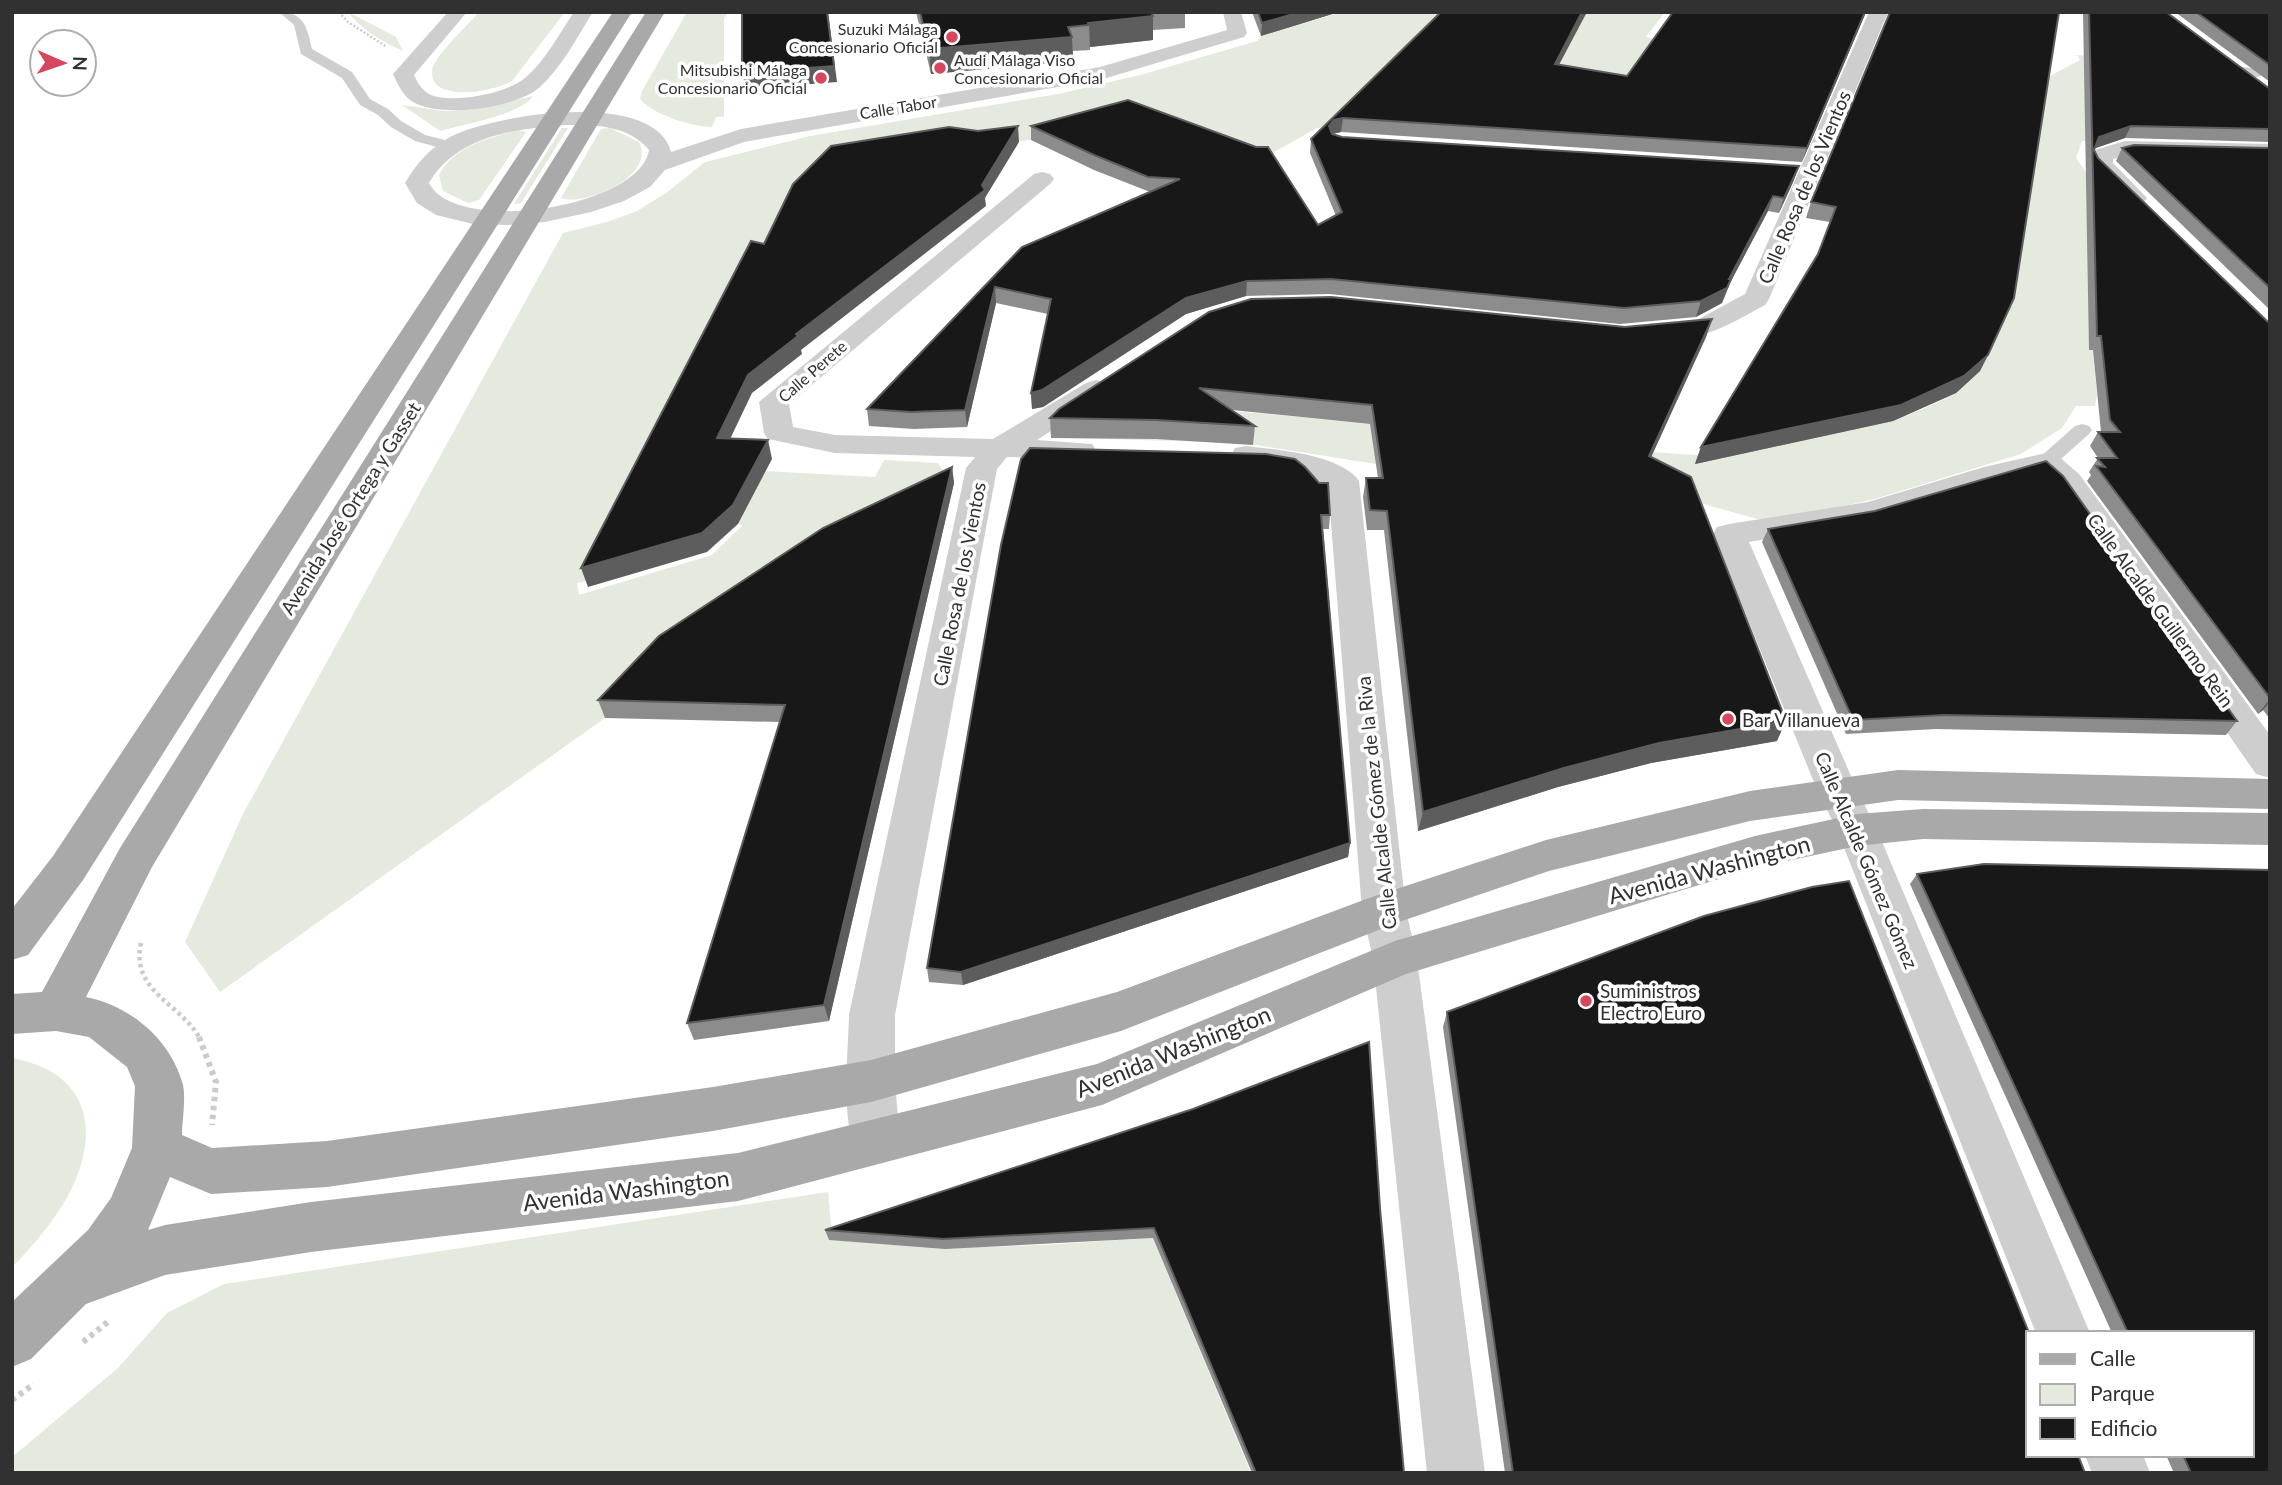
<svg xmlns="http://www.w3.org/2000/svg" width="2282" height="1485" font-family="Lato,sans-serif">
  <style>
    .green { fill: #e5eade }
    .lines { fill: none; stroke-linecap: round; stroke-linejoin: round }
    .path-far2 { stroke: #cbcbcb; stroke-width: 2.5; stroke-dasharray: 2 2; stroke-linecap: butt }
    .path-far1 { stroke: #cbcbcb; stroke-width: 4.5; stroke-dasharray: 3.5 3.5; stroke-linecap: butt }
    .path { stroke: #cbcbcb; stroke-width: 6; stroke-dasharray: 4.5 4.5; stroke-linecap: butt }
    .service { fill: #cecece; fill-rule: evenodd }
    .minor { fill: #cecece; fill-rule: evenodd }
    .primary { fill: #a9a9a9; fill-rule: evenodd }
    .wall { fill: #8c8c8c }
    .shaded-wall { fill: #5d5d5d }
    .building { fill: #181818; stroke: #5d5d5d; stroke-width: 2 }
    .poi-dot { fill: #d6465c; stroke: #fff; stroke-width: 2.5 }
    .labels { text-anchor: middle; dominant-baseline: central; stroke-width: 7; stroke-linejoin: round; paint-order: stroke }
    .far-poi-label { font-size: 16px; fill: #313131; stroke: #fff; text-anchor: end }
    .far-street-label { font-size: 16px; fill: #313131; stroke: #fff }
    .street-label { font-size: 19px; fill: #313131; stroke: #fff }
    .poi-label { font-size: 19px; fill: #313131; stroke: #fff; text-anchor: start }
    .near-street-label { font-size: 23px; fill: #313131; stroke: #fff }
  </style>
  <rect width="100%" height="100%" fill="#fff"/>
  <g class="green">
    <path d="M348,12l48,25 7,14c-20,-9 -41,-21 -55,-39z"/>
    <path d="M479,12h86l-53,69c-16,10 -82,23 -80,-10 1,-14 37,-47 47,-59z"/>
    <path d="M687,12h41l-4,7v98h-8l-4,10c-20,0 -60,-13 -72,-28l2,-8z"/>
    <polygon points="1342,12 1665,12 1646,37 1660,40 1624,90 1334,130 1317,128 1265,157 1128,114 1030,140 1003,144 951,142 591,580 577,583 579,595 712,555 743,525 738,524 765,471 875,477 884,460 938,463 953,486 663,655 605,718 220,992 185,942 243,814 563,233 607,222 637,211 666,193 705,162 810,136 1058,94 1144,74 1257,41 1262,36"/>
    <polygon points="2071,55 2201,59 2088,141 2082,141 2076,158 2090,178 2089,350 2093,350 2097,395 2095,406 2076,406 2062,428 2021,454 1875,499 1808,514 1761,520 1685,499 1376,464 1244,443 1071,438 1111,408 1190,408 1270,414 1621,450 1726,457 1893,421 1932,405 1956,393 1980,371 1996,337 2045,75 2050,76 2080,60 2078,56"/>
    <path d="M533,96c-12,19 -70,28 -93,35l-38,-26 43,6 24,-1z"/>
    <polygon points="562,128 568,128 521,203 514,204"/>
    <path d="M610,128l29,14c18,33 -53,65 -78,56l40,-69z"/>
    <path d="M518,130l8,2 -47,68 -11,3 -25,-12 -4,-16c14,-29 50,-37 79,-45z"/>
    <path d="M12,1058c87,16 89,87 48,151 -14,21 -30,40 -48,58z"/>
    <path d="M828,1192l4,45c106,19 214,7 321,1l98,235h-1239v-16l106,-89 49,-55 57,-29z"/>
  </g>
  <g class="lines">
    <polyline class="path-far2" points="339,12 348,22 387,47"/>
    <path class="path-far1" d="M141,943c-11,49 41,61 59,96"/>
    <g class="path">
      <polyline points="199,1037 216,1082 212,1125"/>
      <polyline points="83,1342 109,1321"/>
      <polyline points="12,1400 34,1384"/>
    </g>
    <g class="service">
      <path d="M279,12c25,0 28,15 33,37l40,23 18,27 18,10 13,12 24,14 32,8 3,3 -3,3 -5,2 -37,-10 -24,-14 -13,-12 -18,-10 -18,-27 -41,-24 -7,-29z"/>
      <polygon points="2236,66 2258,69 2265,73 2258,77 2231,73 2231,67"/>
      <polygon points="2082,424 2089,426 2092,430 2089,434 2053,466 2039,466 2035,462 2039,458 2075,426"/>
    </g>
    <g class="minor">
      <path d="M448,12h19l-53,63c4,8 8,16 17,20 22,9 77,-2 94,-17 21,-18 34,-44 49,-66h19c-16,25 -31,55 -53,75 -24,21 -96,31 -125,16 -11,-5 -17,-18 -22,-29z"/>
      <path d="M1223,12h18l6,21 -3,4 -141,42 -359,63 -79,28 -15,17 -26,14 -33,11 -46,10 -37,3 -35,-1 -37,-9 -19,-12 -12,-20c12,-20 24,-34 45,-46 41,-22 205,-49 221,15l70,-23 359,-62 127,-37zM566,125c30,0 62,0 83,25 -9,58 -194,86 -220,33 28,-48 86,-54 137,-58z"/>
      <path d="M1869,12h19l-119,287 -4,6c-35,19 -71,42 -114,32l-4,-6 4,-6 46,-5 48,-26z"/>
      <polygon points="2125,141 2270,144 2270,158 2127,155 2113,159 2113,163 2147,198 2143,203 2127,203 2090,164 2095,150"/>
      <path d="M1042,172l8,2 4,5 -4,5 -261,220 4,23 42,8 158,4 93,-56 10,-3 10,3 4,6 -4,6 -69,45 55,4 4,6 -4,6 -11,3 -74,-2 -10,12 -102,546v66l5,61 -8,16 -17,7 -17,-7c-18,-39 -10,-100 -9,-143l117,-547 9,-11 -140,-4 -67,-14 -4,-6 -5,-31 275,-228z"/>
      <path d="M1246,446c31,4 94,8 113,35l47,429 11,49 68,514h-58l-54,-514 -11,-49 -34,-424 -29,-15 -64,-9 -4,-7 4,-7z"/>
      <polygon points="2046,453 2057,455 2079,474 2270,735 2270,778 2256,774 2057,488 2039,472 1868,522 1749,542 1858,792 1877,830 2090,1333 2036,1333 1837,830 1818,792 1713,534 1717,527 1729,524 1868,502 1984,467"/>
      <polygon points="2085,1455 2143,1455 2150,1473 2092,1473"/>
    </g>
    <g class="primary">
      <polygon points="613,12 632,12 83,880 28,955 12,960 12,909 53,856"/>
      <path d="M646,12h19l-513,855 -66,130c45,9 85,43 97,88 3,15 -1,35 -1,50l30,13 115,-7 386,-54 158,-27 246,-68 252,-94 177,-58 204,-49 148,-21 372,9v30l-372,-9 -148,21 -201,50 -150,51 -278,109 -250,71 -158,29 -386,56 -116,7 -41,-17 -22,53 17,-5 146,-23 427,-49 359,-89 298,-123 360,-105 102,-22 66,-5 347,4v32l-347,-6 -66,7 -102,22 -349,106 -304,131 -364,96 -427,51 -146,23 -79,29 -55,55 -19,8v-65l76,-72 23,-32 21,-50 3,-62 -8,-19 -38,-30 -33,-6 -44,3v-40l30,-2 78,-144z"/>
    </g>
  </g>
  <g class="wall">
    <polygon points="916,12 1185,12 1185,28 1153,30 1153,40 1090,47 1090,50 1073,51 1073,61 931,74"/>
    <polygon points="1252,12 1339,12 1261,36"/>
    <polygon points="1441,12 1559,65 1627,76 1673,12 1866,12 1802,162 1341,132 1333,134 1342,137 1794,180 1779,213 1768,211 1730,283 1722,303 1696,317 1620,324 1329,294 1246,296 1186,314 1043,407 1032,409 1031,393 1048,314 996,303 967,427 914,429 869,426 867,409 1022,247 1150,192 1094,170 1031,140 1031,126 1318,225 1336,216 1310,153 1311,139"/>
    <polygon points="2059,12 1988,355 1980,371 1956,393 1893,421 1695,464 1701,447 1818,254 1830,222 1806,218 1811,202"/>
    <polygon points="2083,12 2166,12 2270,89 2270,142 2125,138 2095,148 2094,150 2098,158 2270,324 2270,719 2263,710 2258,714 2087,481 2091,475 2089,472 2098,458 2090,446 2098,432 2101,432 2093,350 2089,350"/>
    <polygon points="2175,12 2270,12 2270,82"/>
    <polygon points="2122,148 2270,148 2270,310 2116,161"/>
    <polygon points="1712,319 1706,337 1651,457 1777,741 1651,763 1558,787 1418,831 1384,530 1367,530 1363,497 1366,478 1378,478 1370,424 1232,410 1255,426 1253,445 1156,439 1051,438 1050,418 1059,409 1625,327"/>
    <polygon points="1021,459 1330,515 1329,529 1323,529 1350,843 1348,857 963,985 929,982 927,968"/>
    <polygon points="952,467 954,483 829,1021 694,1040 687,1023 780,722 605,718 598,700"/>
    <polygon points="1768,529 2237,721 2226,735 1936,729 1846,734 1762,542"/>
    <polygon points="1984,864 2270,870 2270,1473 2174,1473 2166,1455 2252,1455 2252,1333 2112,1333 1910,884 1917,874"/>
    <polygon points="1447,1012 2085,1473 1505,1473 1443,1027"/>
    <polygon points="1380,1208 1404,1473 1252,1473 1153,1238 945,1249 829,1240 825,1230"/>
  </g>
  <g class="shaded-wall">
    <polygon points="828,12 837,82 746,89 742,73"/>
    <polygon points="1300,12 1339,12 1261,36 1262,23"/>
    <polygon points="1582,12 1587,12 1552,78 1555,64"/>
    <polygon points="1865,12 1866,12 1802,162 1807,148"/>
    <polygon points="1153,16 1153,40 1090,47 1089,25 1088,23"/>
    <polygon points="1072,37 1073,61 931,74 929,49"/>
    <polygon points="1343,118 1341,132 1332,134 1329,126 1334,120"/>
    <polygon points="1018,126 1019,142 985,198 986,206 801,350 802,354 752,393 722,456 717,438 748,375 796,334 982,185"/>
    <polygon points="2131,126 2125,138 2093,149 2099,137"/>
    <polygon points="1799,166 1794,180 1779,213 1784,198"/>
    <polygon points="1773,196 1768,211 1730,283 1722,303 1696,317 1701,301 1729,279"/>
    <polygon points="1247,281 1246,296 1186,314 1043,407 1032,409 1031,393 1186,298"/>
    <polygon points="995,287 996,303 967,427 965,410"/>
    <polygon points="1712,319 1706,337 1643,475 1649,456"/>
    <polygon points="1988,355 1980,371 1956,393 1893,421 1695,464 1701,447"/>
    <polygon points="768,440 772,459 738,524 707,552 588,587 581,568"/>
    <polygon points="952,467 954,483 829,1021 824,1005"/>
    <polygon points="2270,699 2270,702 2263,710 2258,714"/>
    <polygon points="1786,721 1777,741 1651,763 1558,787 1418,831 1423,812 1564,768 1659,743"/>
    <polygon points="1350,843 1348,857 963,985 961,972"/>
  </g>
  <g class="building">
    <polygon points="742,12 827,12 834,66 742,73"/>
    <polygon points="920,12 1151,12 1153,16 1088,23 1089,25 1068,27 1072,37 929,49"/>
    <polygon points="1258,12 1300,12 1262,23"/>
    <polygon points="1441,12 1582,12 1555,64 1627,76 1673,12 1865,12 1807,148 1343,118 1334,120 1329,126 1332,134 1342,137 1799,166 1784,198 1773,196 1729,279 1731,279 1727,288 1701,301 1624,308 1331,279 1247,281 1186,298 1042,390 1031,393 1051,299 995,287 965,410 911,412 867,409 1022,247 1180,179 1148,177 1094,155 1031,126 1128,100 1256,147 1268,147 1318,225 1342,212 1311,139"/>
    <polygon points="1890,12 2059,12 2014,298 1988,355 1964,376 1901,405 1701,447 1818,254 1836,207 1811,202"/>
    <polygon points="2089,12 2166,12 2270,89 2270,129 2131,126 2099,137 2094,150 2098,158 2270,324 2270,698 2096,466 2105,467 2097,458 2117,458 2098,432 2120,432 2110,420 2101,336 2097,336"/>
    <polygon points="2196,12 2270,12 2270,65"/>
    <polygon points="1018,126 982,185 985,190 796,334 798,336 748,375 717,438 768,440 733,505 702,533 581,568 751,241 764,244 793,184 831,146 949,127 978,131"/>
    <polygon points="2134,145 2270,148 2270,288 2122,148"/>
    <polygon points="1331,297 1625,327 1712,319 1649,456 1691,477 1786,721 1659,743 1564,768 1423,812 1387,511 1370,510 1366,478 1383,478 1372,405 1199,388 1255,426 1156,420 1050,418 1059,409 1209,312 1251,299"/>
    <polygon points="1030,448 1266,454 1295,459 1305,467 1319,483 1328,483 1330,515 1321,515 1350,843 961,972 927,968 1001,545 1021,459"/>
    <polygon points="2046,461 2063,476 2237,721 1944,715 1853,720 1768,529 1875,511"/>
    <polygon points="952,467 824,1005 687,1023 785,705 598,700 659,636 823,528"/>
    <polygon points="1984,864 2270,870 2270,1473 2191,1473 2183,1455 2252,1455 2252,1333 2128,1333 1917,874"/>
    <polygon points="1849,881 2029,1333 2028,1455 2078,1455 2085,1473 1513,1473 1447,1012 1704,916 1812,887"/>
    <polygon points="1369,1042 1380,1208 1404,1473 1256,1473 1154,1228 943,1239 825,1230 1193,1109"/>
  </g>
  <g class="poi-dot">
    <circle cx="952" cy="37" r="7"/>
    <circle cx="940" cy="68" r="7"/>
    <circle cx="821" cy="78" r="7"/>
    <circle cx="1728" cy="719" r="7"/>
    <circle cx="1586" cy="1001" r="7"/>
  </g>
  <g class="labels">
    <g class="far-poi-label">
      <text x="938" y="28">Suzuki Málaga<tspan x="938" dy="18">Concesionario Oficial</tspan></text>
      <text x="954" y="59" text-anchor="start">Audi Málaga Viso<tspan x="954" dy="18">Concesionario Oficial</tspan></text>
      <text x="807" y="69">Mitsubishi Málaga<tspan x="807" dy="18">Concesionario Oficial</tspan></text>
    </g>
    <g class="far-street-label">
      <text transform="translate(898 107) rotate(-9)">Calle Tabor</text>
      <text transform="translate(812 371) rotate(-41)">Calle Perete</text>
    </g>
    <g class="street-label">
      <text transform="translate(1804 187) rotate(-67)">Calle Rosa de los Vientos</text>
      <text transform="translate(350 508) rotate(-58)">Avenida José Ortega y Gasset</text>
      <text transform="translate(959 584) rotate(-79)">Calle Rosa de los Vientos</text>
      <text transform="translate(2161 610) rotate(54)">Calle Alcalde Guillermo Rein</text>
      <text transform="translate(1376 803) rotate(-96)">Calle Alcalde Gómez de la Riva</text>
      <text transform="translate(1867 860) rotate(67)">Calle Alcalde Gómez Gómez</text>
    </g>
    <g class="poi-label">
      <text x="1742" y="719">Bar Villanueva</text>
      <text x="1600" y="990">Suministros<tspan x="1600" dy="22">Electro Euro</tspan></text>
    </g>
    <g class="near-street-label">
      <text transform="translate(1709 869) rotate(-15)">Avenida Washington</text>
      <text transform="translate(1173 1051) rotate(-22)">Avenida Washington</text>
      <text transform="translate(626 1190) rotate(-7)">Avenida Washington</text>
    </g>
  </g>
  <rect width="2282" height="1485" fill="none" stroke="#313131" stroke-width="28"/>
  <rect x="2026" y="1331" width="228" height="126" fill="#ffffff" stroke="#adadad" stroke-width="2"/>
  <rect x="2040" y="1354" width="35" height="10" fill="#a9a9a9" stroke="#adadad" stroke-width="2"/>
  <text x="2090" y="1366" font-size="21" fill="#313131">Calle</text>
  <rect x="2040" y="1384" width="35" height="21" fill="#e5eade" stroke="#adadad" stroke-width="2"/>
  <text x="2090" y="1401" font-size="21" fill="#313131">Parque</text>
  <rect x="2040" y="1418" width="35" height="21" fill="#181818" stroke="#adadad" stroke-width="2"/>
  <text x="2090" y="1436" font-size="21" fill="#313131">Edificio</text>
  <g transform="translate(63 63) rotate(92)"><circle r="33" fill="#ffffff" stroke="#adadad" stroke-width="2"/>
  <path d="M0-5L12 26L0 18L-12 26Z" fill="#d6465c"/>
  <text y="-10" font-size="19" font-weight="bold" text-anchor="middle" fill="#313131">N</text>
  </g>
</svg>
